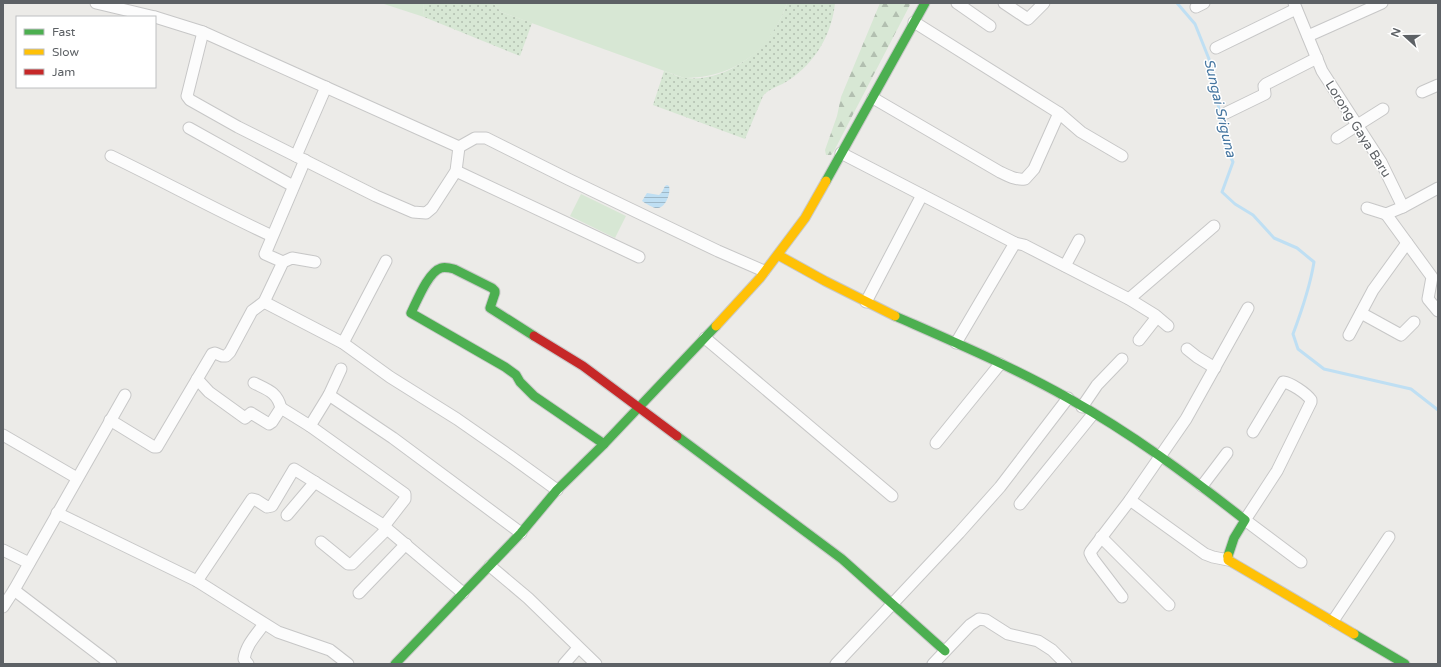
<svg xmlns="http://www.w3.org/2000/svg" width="1441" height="667" font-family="'Varela Round',sans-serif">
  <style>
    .green { fill: #d7e7d4 }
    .forest { fill: url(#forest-firs) }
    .garden { fill: url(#garden-dots) }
    .water { fill: url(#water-rules) }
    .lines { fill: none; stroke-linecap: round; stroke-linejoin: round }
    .stream { stroke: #bfdff3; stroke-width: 3 }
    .street-casing { stroke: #c7c7c7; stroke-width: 13 }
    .fast-casing { stroke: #c9c9c9; stroke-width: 11 }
    .slow-casing { stroke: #c9c9c9; stroke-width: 11 }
    .jam-casing { stroke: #c9c9c9; stroke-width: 11 }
    .street { stroke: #fcfcfc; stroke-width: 11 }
    .fast { stroke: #4caf50; stroke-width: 9 }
    .slow { stroke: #ffc107; stroke-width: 9 }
    .jam { stroke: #c62828; stroke-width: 9 }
    .labels { text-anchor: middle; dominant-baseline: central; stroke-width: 3; stroke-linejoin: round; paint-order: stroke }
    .street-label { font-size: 13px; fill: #5d6165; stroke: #fff }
    .water-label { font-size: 14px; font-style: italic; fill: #4777a1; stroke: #fff }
  </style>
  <defs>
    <pattern id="forest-firs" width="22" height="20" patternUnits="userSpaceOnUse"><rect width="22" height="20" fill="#d7e7d4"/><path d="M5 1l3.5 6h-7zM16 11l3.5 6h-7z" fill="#b2bfb0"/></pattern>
    <pattern id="garden-dots" width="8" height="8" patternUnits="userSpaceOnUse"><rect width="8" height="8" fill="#d7e7d4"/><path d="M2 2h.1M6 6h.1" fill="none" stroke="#b2bfb0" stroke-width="1.8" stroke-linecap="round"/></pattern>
    <pattern id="water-rules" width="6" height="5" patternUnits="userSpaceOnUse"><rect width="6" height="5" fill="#bfdff3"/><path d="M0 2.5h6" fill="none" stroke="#9eb8c8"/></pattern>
  </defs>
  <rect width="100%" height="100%" fill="#ecebe8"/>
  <g class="green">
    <polygon points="381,3 423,3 424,17"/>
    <path d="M493,3h294c-16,48 -53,75 -103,75l-183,-66z"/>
    <polygon points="581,194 626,216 615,238 570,216"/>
  </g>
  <polygon class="forest" points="880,3 911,3 834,151 831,155 826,155 825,150 837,116 841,97"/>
  <g class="garden">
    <polygon points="423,3 493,3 501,12 532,23 520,56 424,17"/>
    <path d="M787,3h48c-3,31 -20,60 -46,77 -8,6 -20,8 -26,16l-18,43 -92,-34 11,-34c7,2 14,6 21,7 46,5 89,-33 102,-75z"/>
  </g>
  <path class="water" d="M667,185l2,1c2,7 -3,21 -11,22 -4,1 -13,-5 -16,-7l5,-8 12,2 3,-3 3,-6z"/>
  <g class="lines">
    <path class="stream" d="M1177,3l18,21 14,35 18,90 6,13 -11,30 13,12 18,11 21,23 23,10 17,14c-4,25 -12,48 -21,72l5,15 26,20 87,20 27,21"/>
    <defs>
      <g id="street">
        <polyline points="96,3 155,17"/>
        <polyline points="957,3 990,26"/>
        <polyline points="1004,3 1028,19 1044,3"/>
        <polyline points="1294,3 1322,71 1381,162 1403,207 1386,214 1432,277 1428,299 1438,311"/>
        <polyline points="1196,7 1204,3"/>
        <polyline points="155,17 203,32 459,147 475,138 486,138 568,179 718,251 764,271"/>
        <polyline points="914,22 1059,113"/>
        <polyline points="203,32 187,96 190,100 238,127 296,156"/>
        <polyline points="1308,36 1382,3"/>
        <polyline points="1216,48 1296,9"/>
        <polyline points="326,87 296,156 376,196 413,212 426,213 432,208 456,171 459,147"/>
        <polyline points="1422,92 1438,85"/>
        <path d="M873,98l127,74c9,4 15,8 25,7l9,-10 25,-56 22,19 41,24"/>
        <polyline points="1226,113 1265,94 1264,86 1266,84 1317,58"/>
        <polyline points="189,128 293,186"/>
        <polyline points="1337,138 1383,109"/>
        <polyline points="841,153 1015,243 1024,245 1129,299 1155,315 1168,326"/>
        <path d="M111,156c54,26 107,55 161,80"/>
        <polyline points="456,171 639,257"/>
        <polyline points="1403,207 1438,188"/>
        <polyline points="1367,208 1386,214"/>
        <polyline points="283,262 265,254 305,160"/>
        <polyline points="1065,266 1079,240"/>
        <polyline points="1129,299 1214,226"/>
        <polyline points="264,302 343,343 390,377 457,419 510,456 557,490"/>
        <polyline points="866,302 922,195"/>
        <polyline points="1361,313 1401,335 1414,322"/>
        <polyline points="1349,335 1373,290 1407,243"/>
        <polyline points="705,338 892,496"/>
        <polyline points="1139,340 1157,317"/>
        <polyline points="343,343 386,261"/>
        <polyline points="956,343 1015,243"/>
        <polyline points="1187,349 1197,357 1215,368"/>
        <polyline points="197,379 209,392 245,418 251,413 269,424 272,422 281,408 310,426 405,494 405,499 384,526"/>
        <path d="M254,383c14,7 23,9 27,25"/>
        <polyline points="329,395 341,369"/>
        <polyline points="1082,407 1097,385 1122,359"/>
        <polyline points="110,420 154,447 157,447 212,354 215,353 222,356 226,356 230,352 252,311 264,302 283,262 292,258 315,262"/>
        <polyline points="310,426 329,395 393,438 521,533"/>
        <path d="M1253,432l30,-50c8,1 23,11 28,18v2l-34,69 -32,49 56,42"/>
        <polyline points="3,435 77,478"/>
        <polyline points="936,443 1000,364"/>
        <polyline points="1202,486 1227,453"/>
        <polyline points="1130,500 1205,554 1213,557 1228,560"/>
        <polyline points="1020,504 1093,414"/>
        <polyline points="57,513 197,581 278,632 330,650 348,664"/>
        <polyline points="287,515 315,482"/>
        <polyline points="1101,537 1169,605"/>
        <polyline points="321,542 348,564 352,564 387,529"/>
        <polyline points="3,550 29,563"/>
        <polyline points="490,566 528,598 596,664"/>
        <polyline points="197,581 252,499 256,500 267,507 272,506 294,469 380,523 463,593"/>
        <polyline points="14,590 111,664"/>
        <polyline points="359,593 406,544"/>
        <polyline points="1122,597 1093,559 1090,553 1091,551 1130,500 1186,419 1248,308"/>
        <polyline points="3,607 14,590 125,395"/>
        <polyline points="1333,621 1389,537"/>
        <path d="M248,664l-4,-5c2,-14 12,-24 20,-35"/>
        <polyline points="564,664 578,648"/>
        <polyline points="836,664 959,533 1000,487 1068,398"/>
        <polyline points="933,664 970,625 979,619 986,620 1008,634 1038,641 1052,650 1066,664"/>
      </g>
      <g id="fast">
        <polyline points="826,181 925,3"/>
        <path d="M895,316c59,26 118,51 173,82 63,35 121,78 177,122l-11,18 -6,18"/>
        <path d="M534,336l-44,-28 5,-15v-2l-3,-3 -38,-19c-4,-1 -9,-2 -13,-1 -13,4 -24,33 -30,45l94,54 11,8 4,7 14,14 70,48"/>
        <polyline points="677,436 842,559 945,651"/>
        <polyline points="1354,634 1405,664"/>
        <polyline points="395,664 521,533 557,490 604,444 716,326"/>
      </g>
      <g id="slow">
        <polyline points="778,255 825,281 895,316"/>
        <polyline points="716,326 760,278 805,218 826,181"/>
        <polyline points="1228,556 1228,560 1354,634"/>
      </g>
      <polyline id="jam" points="534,336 583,366 677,436"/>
    </defs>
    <use href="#street" class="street-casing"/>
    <use href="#fast" class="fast-casing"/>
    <use href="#slow" class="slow-casing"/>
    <use href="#jam" class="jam-casing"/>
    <use href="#street" class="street"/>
    <use href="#fast" class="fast"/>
    <use href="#slow" class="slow"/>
    <use href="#jam" class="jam"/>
  </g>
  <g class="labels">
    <g class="street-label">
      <text transform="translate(1358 129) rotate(58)">Lorong Gaya Baru</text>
    </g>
    <g class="water-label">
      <text transform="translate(1220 108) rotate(77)">Sungai Sriguna</text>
    </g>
  </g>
  <rect width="1441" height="667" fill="none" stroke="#5d6165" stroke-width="8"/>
  <rect x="16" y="16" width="140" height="72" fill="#ffffff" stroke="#bec0c1"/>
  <rect x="24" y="29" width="20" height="6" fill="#4caf50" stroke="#bec0c1"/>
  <text x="52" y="36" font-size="12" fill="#5d6165">Fast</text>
  <rect x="24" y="49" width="20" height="6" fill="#ffc107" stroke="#bec0c1"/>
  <text x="52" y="56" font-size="12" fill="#5d6165">Slow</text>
  <rect x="24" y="69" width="20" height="6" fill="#c62828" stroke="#bec0c1"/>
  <text x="52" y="76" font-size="12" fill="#5d6165">Jam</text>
  <g transform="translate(1405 36) rotate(291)" stroke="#ffffff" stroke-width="3" paint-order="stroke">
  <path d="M0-3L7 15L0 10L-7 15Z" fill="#5d6165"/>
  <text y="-6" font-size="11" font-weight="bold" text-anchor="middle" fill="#5d6165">N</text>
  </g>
</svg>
